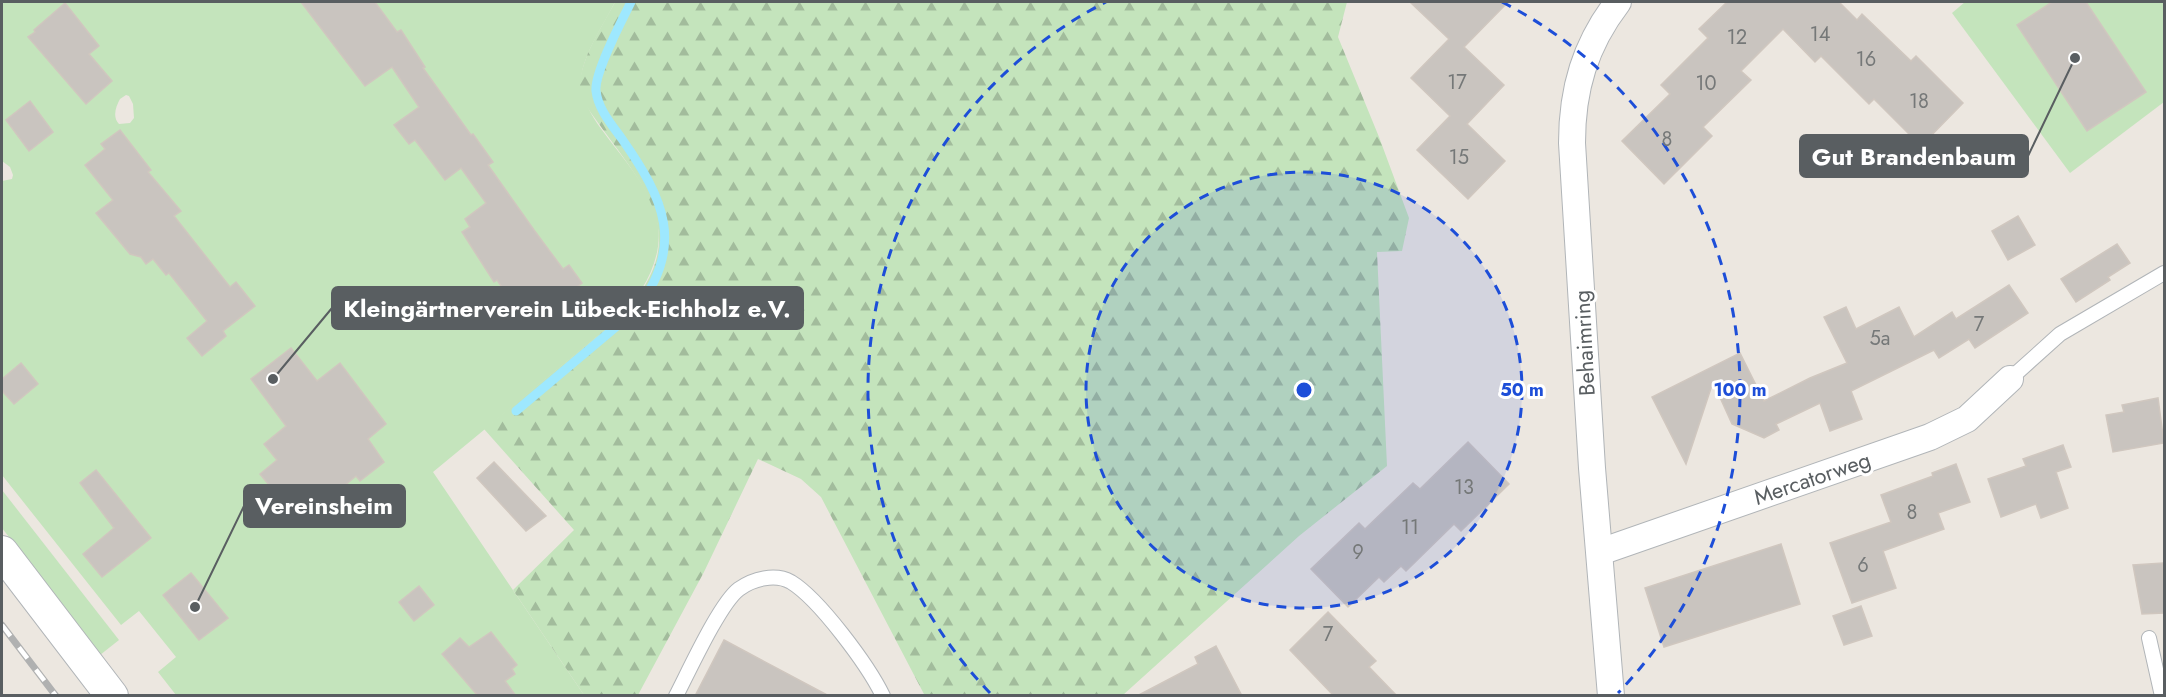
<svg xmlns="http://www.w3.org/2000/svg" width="2166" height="697" font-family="Jost,sans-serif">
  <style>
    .green { fill: #c4e4bc; fill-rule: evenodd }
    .forest { fill: url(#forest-firs) }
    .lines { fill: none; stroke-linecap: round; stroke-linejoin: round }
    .stream { stroke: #9ee8fe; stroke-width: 9 }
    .building { fill: #c9c4bf; stroke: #d0c7bf; stroke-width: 1.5 }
    .service-casing { stroke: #b1b5b8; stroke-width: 16 }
    .minor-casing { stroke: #b1b5b8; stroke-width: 28 }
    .tertiary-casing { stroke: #b1b5b8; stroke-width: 34 }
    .service { stroke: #fff; stroke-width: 14 }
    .minor { stroke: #fff; stroke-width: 26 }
    .tertiary { stroke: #fff; stroke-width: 32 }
    .rail-casing { stroke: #b0b1b1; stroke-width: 7 }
    .rail { stroke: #fff; stroke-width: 4.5; stroke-dasharray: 14; stroke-linecap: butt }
    .ring { fill: none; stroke: #1d4ed8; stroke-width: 3; stroke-dasharray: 10 8 }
    .labels { text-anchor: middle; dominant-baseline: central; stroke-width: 6; stroke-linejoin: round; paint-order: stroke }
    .number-label { font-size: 20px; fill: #757878 }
    .street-label { font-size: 22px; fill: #595e61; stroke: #fff }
    .centre { fill: #1d4ed8; stroke: #fff; stroke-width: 3 }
    .ring-label { font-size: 18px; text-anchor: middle; font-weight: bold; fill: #1d4ed8; stroke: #fff; stroke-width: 6; stroke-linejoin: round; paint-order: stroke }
    .leader { fill: none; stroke: #595e61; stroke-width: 2 }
    .callout-dot { fill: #595e61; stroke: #fff; stroke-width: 2 }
    .callout { fill: #595e61; stroke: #595e61; stroke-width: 2 }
    .callout-label { font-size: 24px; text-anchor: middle; font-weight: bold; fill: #fff }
  </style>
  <defs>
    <pattern id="forest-firs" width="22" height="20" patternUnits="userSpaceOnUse" patternTransform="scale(1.5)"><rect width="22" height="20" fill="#c4e4bc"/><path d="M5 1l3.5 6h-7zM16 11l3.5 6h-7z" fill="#a2bc9c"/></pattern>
  </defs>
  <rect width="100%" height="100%" fill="#ece7e0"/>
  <g class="green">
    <path d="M2,2h613c-10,20 -28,47 -33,70 -4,21 8,42 20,58 16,22 35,43 47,67 24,46 0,90 -32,123l-184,152 151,223h-408l-18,-23 18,-15 -37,-46 -18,14 -119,-150v-294l10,-2 1,-4 -3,-8 -8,-6zM126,95l3,1 4,8 1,14 -4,5 -11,1c-7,-7 -3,-18 1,-25z"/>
    <polygon points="1965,2 2164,2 2164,102 2070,173 1952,13"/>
    <polygon points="2,490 119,640 100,655 2,528"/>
  </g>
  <path class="forest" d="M615,2h732l-9,35 41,100 30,81 -7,33 -25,1 10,214 -88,70 -176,159 -198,1 -104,-199 -20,-18 -43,-20 -54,113 -66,123h-54l-71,-105 61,-60 -90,-101 133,-109c87,-87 20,-138 -32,-216 -2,-5 -5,-12 -5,-18 0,-27 23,-61 35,-84z"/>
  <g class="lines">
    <path class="stream" d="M516,411l120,-101c50,-64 28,-111 -14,-171 -10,-14 -24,-30 -26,-48 -2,-18 26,-71 35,-89"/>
  </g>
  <g class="building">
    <polygon points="301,2 375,2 397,32 401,30 425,67 423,68 471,135 473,134 493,162 488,165 534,230 563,269 569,265 582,283 537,317 517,289 508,296 497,280 494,282 462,232 470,227 465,219 486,203 461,168 445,180 415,140 409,144 394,125 419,107 392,67 365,86"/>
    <polygon points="1410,2 1508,2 1464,47 1504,85 1467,124 1505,161 1468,199 1417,150 1450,116 1411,78 1449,39"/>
    <polygon points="1727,2 1839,2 1857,20 1862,14 1911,61 1916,56 1963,103 1921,146 1874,99 1869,104 1821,56 1815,62 1783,29 1741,71 1751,80 1703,127 1712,136 1664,184 1622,141 1670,94 1661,85 1708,38 1699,29"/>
    <polygon points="2052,2 2086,2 2146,92 2087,131 2017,25"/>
    <polygon points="65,3 99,46 89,54 112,81 86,104 28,37 35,32 34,30"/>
    <polygon points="30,101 53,132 29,151 6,120"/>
    <polygon points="120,130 151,170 148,172 181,211 174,216 230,287 236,282 255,306 223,331 226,336 202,356 187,338 207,321 169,273 166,275 153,259 146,264 141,257 130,254 96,213 113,200 85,165 105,149 101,144"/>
    <polygon points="2018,216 2035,245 2008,260 1992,231"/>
    <polygon points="2117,244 2130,263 2108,277 2110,280 2076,302 2061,279"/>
    <polygon points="2009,285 2028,313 1975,348 1969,339 1939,358 1934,350 1851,391 1862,419 1830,431 1820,403 1776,424 1779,430 1764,438 1732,424 1713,382 1686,464 1652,397 1740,353 1764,401 1810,378 1847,363 1824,317 1846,307 1856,329 1899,307 1914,337 1952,312 1956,319"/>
    <polygon points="291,348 317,381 340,363 386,424 368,439 384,462 360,481 356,476 330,498 319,485 289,509 260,474 277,460 264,444 286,426 251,379"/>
    <polygon points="21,363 38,384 14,404 2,391 2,379"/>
    <polygon points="2158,398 2164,443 2113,452 2106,415 2124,412 2122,405"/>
    <polygon points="1468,442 1509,484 1461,531 1454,524 1406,571 1401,566 1384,582 1379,577 1348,607 1311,569 1359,523 1365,529 1413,483 1420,489"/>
    <polygon points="2063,445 2071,467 2056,472 2068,508 2041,518 2036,504 2001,517 1988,479 2026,466 2023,459"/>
    <polygon points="494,462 546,516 526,531 477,478"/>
    <polygon points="1956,464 1970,502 1938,513 1944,529 1883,551 1896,588 1852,603 1830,543 1891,522 1881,495 1933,476 1932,473"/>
    <polygon points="96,470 151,538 102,577 83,554 114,528 80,483"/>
    <polygon points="1781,544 1800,604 1664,647 1645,588"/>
    <polygon points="2163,563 2164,613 2142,614 2133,565"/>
    <polygon points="191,573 228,618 199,640 163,595"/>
    <polygon points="419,586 434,605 414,621 399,602"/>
    <polygon points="1861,606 1872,636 1844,645 1833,616"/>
    <polygon points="1328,612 1376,661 1369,667 1397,696 1334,696 1290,650"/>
    <polygon points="491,632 517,665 512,669 515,674 505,681 516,696 478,696 442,654 460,638 469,647"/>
    <polygon points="724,640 829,696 695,696"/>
    <polygon points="1216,646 1242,696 1137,696 1198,664 1195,657"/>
  </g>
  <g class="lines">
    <defs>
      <g id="service">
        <polyline points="2010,379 2060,334 2164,273"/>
        <polyline points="2149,638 2162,696"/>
        <path d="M676,696c13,-25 44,-93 63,-107 14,-10 36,-16 52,-7 28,17 77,83 92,114"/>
      </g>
      <g id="minor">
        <polyline points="1600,552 1930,437 1967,419 2010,379"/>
        <path d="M1611,696l-19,-228 -20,-325c0,-54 13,-98 46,-141"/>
      </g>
      <polyline id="tertiary" points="2,552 112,696"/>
    </defs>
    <use href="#service" class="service-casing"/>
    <use href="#minor" class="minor-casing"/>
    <use href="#tertiary" class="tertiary-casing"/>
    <use href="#service" class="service"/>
    <use href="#minor" class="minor"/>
    <use href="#tertiary" class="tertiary"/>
    <defs>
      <polyline id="rail" points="2,625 56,696"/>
    </defs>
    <use href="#rail" class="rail-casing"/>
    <use href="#rail" class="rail"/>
  </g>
  <circle cx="1304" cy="390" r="218" fill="#1d4ed8" fill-opacity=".12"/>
  <g class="ring">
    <circle cx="1304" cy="390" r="218"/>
    <path d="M990 693A436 436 0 0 1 1106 2M1502 2A436 436 0 0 1 1618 693"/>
  </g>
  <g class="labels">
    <g class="number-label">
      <text x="1820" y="34">14</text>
      <text x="1737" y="37">12</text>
      <text x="1866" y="59">16</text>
      <text x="1457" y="82">17</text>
      <text x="1706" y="83">10</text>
      <text x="1919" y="101">18</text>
      <text x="1667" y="139">8</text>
      <text x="1459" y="157">15</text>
      <text x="1979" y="324">7</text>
      <text x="1880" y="338">5a</text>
      <text x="1464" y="487">13</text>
      <text x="1912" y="512">8</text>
      <text x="1410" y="527">11</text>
      <text x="1358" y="552">9</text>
      <text x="1863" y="565">6</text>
      <text x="1328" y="634">7</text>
    </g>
    <g class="street-label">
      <text transform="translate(1584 343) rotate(-93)">Behaimring</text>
      <text transform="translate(1812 478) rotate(-19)">Mercatorweg</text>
    </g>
  </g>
  <circle cx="1304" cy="390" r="9" class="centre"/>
  <g class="ring-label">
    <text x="1522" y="396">50 m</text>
    <text x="1740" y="396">100 m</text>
  </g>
  <path class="leader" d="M2075 58L2028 156M273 379L332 308M195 607L244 506"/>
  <g class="callout-dot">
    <circle cx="2075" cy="58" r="6"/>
    <circle cx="273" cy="379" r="6"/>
    <circle cx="195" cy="607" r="6"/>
  </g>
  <g class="callout">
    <rect x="1800" y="135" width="228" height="42" rx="6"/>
    <rect x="332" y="287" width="471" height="42" rx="6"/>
    <rect x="244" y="485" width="161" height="42" rx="6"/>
  </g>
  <g class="callout-label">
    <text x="1914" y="165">Gut Brandenbaum</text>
    <text x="567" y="317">Kleingärtnerverein Lübeck-Eichholz e.V.</text>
    <text x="324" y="514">Vereinsheim</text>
  </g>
  <rect width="2166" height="697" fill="none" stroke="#595e61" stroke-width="6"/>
</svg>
